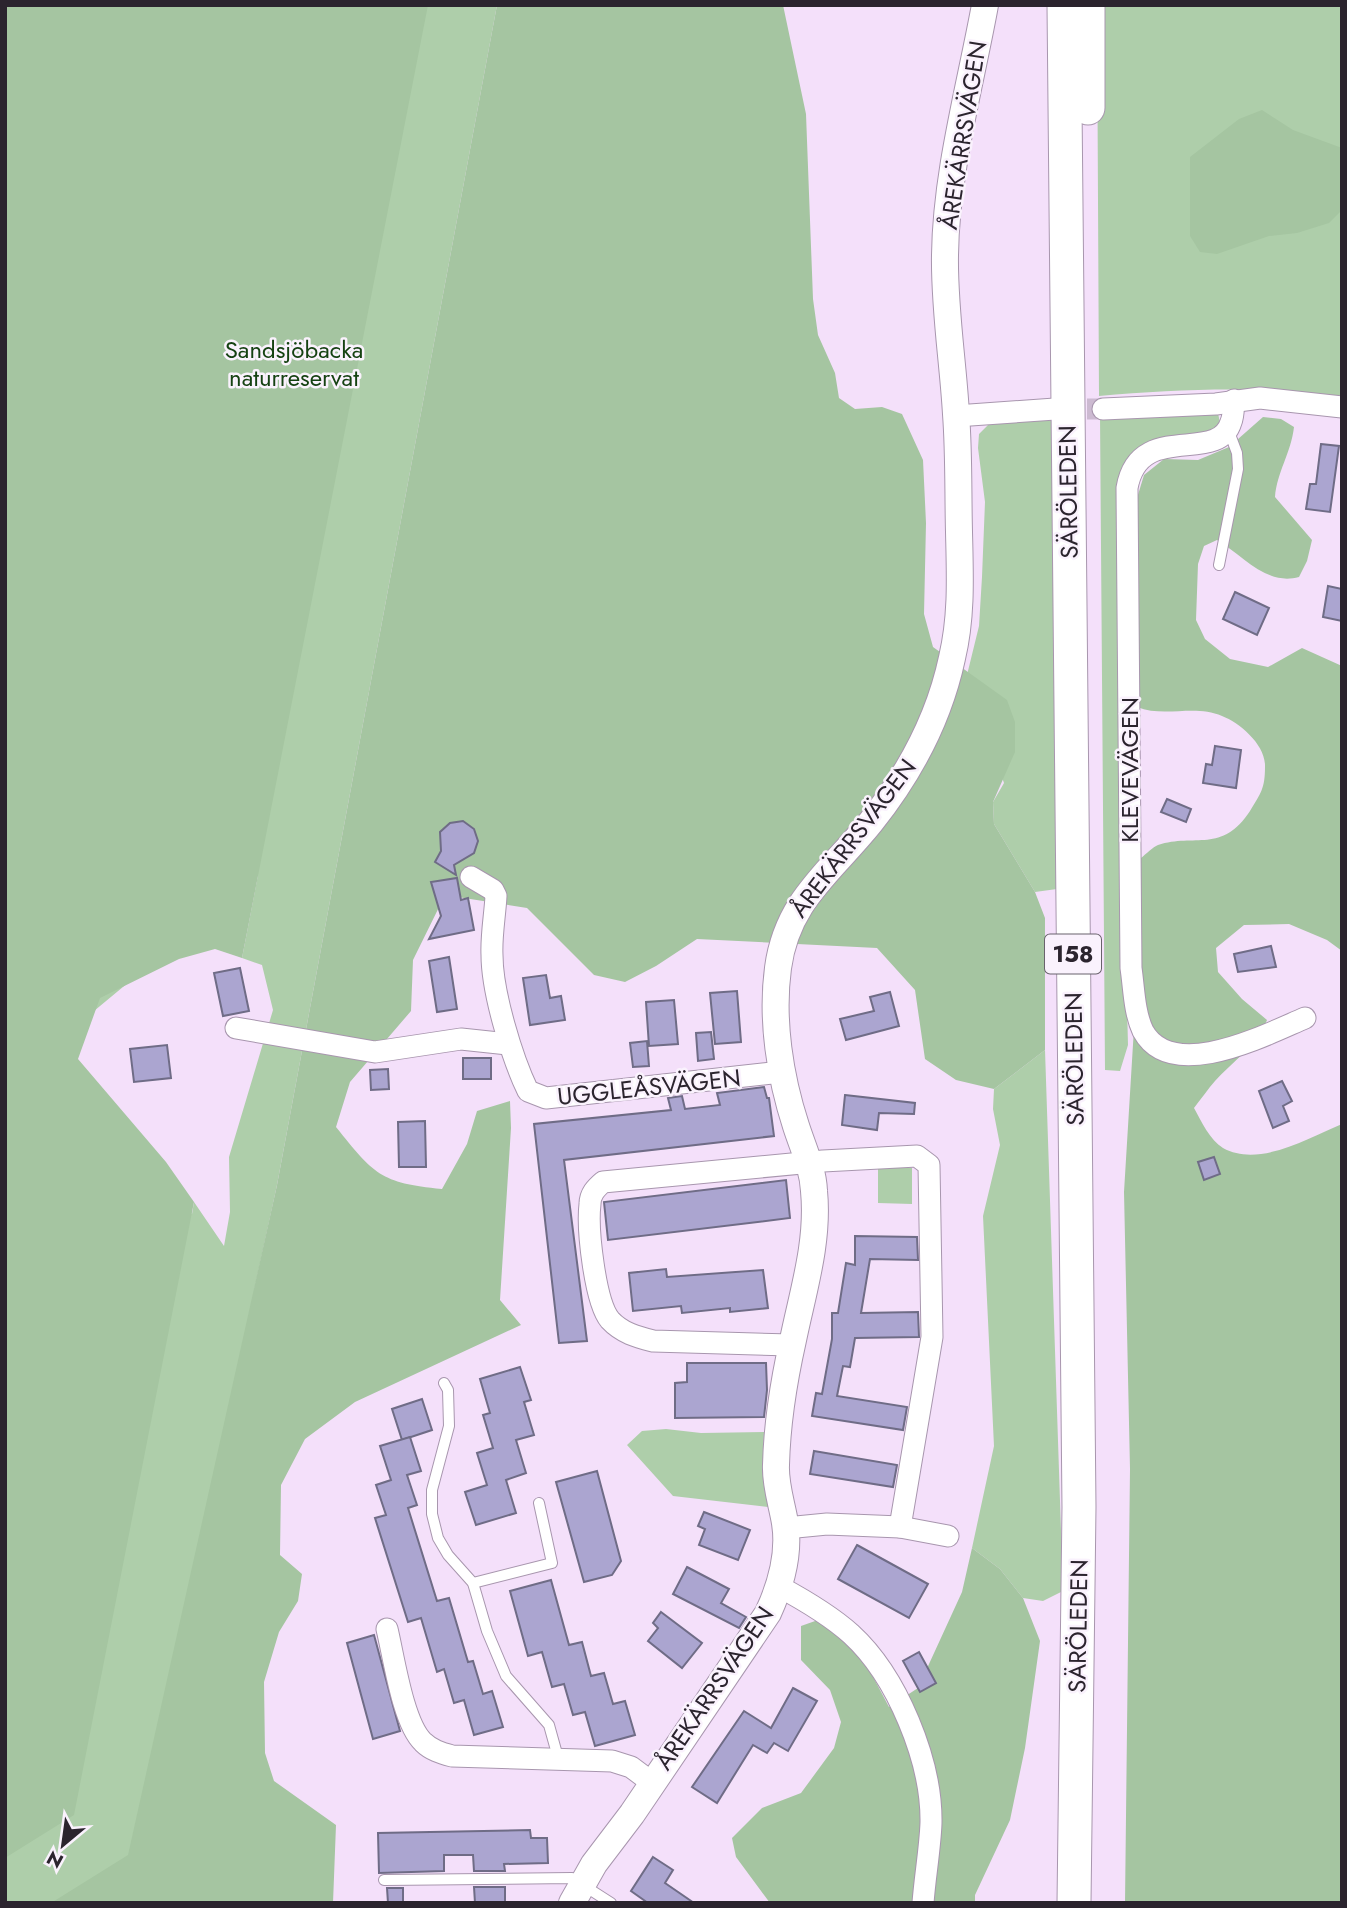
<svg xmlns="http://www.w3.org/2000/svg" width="1347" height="1908" font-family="Jost,sans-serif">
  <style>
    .green { fill: #aeceaa; fill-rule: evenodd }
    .forest { fill: #a5c5a1 }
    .building { fill: #aba5d0; stroke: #6f6c86; stroke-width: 2 }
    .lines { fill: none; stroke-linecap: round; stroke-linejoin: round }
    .minor-tunnel { stroke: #ccbad1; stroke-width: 21; stroke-dasharray: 21 10; stroke-linecap: butt }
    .service-casing { stroke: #a896ae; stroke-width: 12 }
    .minor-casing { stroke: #a896ae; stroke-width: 23 }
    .tertiary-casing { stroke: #a896ae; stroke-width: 28 }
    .primary-casing { stroke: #a896ae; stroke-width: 35 }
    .service { stroke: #fff; stroke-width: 10 }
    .minor { stroke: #fff; stroke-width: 21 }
    .tertiary { stroke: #fff; stroke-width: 26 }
    .primary { stroke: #fff; stroke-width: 33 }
    .labels { text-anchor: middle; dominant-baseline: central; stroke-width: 5; stroke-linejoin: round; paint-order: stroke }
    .shield { fill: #faf2fd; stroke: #69626c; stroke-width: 2 }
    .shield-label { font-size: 23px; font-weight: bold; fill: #2b242e }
    .street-label { font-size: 24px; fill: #2b242e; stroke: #faf2fd }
    .park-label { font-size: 24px; fill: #154212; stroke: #faf2fd }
  </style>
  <rect width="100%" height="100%" fill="#f4e0fa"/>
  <g class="green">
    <path d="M5,5h492l-220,1180 -23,106 3,4 -52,608h-200zM258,875l-16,83 20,7 11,45 -44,147 1,55 -6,34 -30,-44 -2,12 -139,-169z"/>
    <path d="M1097,5h245v391c-82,-10 -161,-7 -243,0z"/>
    <polygon points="1218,413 1220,423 1212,433 1132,455 1123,849 1128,1045 1120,1071 1105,1070 1100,415"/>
    <polygon points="1055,420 1057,889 1035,892 994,824 993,802 1004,783 967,675 979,626 982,577 985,502 978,448 979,434 989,424"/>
    <polygon points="1045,1050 1063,1591 1043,1601 1023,1598 1000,1569 972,1548 994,1446 983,1216 1000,1145 993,1109 994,1089"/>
    <polygon points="878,1168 912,1168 912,1204 878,1203"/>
    <polygon points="666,1429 701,1433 764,1432 763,1465 768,1507 673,1496 627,1445 642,1431"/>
  </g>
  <g class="forest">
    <polygon points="5,5 428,5 242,958 215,949 179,959 100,998 78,1059 166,1162 194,1202 74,1815 5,1858"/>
    <path d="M497,5h286l23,109 7,185 5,36 17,38 4,25 16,11 27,-2 20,7 21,46 3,63 -2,91 9,33 74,53 8,22v30l-22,50 1,22 41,68 10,26v132l-51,39 -38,-9 -31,-21 -10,-69 -38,-42 -180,-9 -41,27 -31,16 -31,-7 -67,-67 -82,-13 -32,65 -2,51 -61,71 -14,45c38,47 44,56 106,62l25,-45 10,-33 33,-10 1,27 -11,172 21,25 -166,77 -50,37 -24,46 -1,70 22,19 -4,27 -19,31 -15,50 1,71 9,28 62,44 -3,78h-282l77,-48 149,-670z"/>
    <polygon points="1262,110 1293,130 1342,148 1342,210 1329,223 1297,233 1269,236 1217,254 1200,252 1190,236 1190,157 1239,119"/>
    <path d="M1263,417l18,2 13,8c-3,26 -17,45 -19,70l37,43 -5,21 -8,16c-33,9 -55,-21 -82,-37l-13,6 -6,18 -2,56 9,19 25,20 38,8 34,-19 40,18v285l-15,-11 -38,-16 -45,1 -28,23 2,24 24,27 25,21c-11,27 -33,40 -52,61 -7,8 -14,18 -21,27 7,13 16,32 29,40 36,20 85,-10 119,-24v779h-217l5,-434 -6,-277 15,-246 2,-88c5,-4 12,-11 17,-13 37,-12 64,9 92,-34 11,-18 15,-23 15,-44 1,-22 -25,-44 -43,-51 -27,-12 -58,2 -85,-9l-3,-199 10,-33 20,-16 34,1 31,-13z"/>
    <polygon points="972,1548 1000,1569 1023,1598 1040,1641 1025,1748 1010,1820 975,1895 975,1903 770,1903 736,1857 732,1838 762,1808 801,1793 834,1748 841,1722 830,1690 801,1660 801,1626 818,1620 860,1652 889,1707 918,1688 962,1592"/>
  </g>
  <g class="building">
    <polygon points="1321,444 1339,446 1330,512 1306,509 1310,484 1316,484"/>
    <polygon points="1328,586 1342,589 1342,621 1323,617"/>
    <polygon points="1235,592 1269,608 1257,635 1223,619"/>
    <polygon points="1215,746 1241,750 1236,788 1203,783 1206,764 1212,765"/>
    <polygon points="1167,799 1191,809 1186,822 1161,812"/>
    <polygon points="463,821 474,829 478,841 474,853 454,865 456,875 435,862 441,851 440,832 450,823"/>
    <polygon points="457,878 461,900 468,898 474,930 429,939 441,916 431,882"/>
    <polygon points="1271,946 1276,967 1238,972 1234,954"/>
    <polygon points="449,957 457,1009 437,1012 429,961"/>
    <polygon points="240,968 249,1011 223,1016 214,973"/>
    <polygon points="546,975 550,998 561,996 565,1020 530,1025 523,978"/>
    <polygon points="737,991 741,1042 715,1044 710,993"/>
    <polygon points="890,992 899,1026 846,1040 840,1019 874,1011 870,997"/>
    <polygon points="674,1000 678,1044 649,1046 646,1002"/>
    <polygon points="711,1032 714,1059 698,1061 696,1033"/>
    <polygon points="647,1041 649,1066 633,1067 630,1043"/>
    <polygon points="167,1045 171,1078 134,1082 130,1049"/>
    <rect x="463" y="1058" width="28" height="21"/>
    <polygon points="388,1069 389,1089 371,1090 370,1070"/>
    <polygon points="1282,1081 1292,1101 1283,1106 1289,1121 1273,1128 1259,1091"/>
    <polygon points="764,1087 767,1098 769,1098 774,1136 564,1160 587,1341 559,1343 534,1124 671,1110 668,1098 682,1096 685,1109 720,1105 717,1093"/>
    <polygon points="845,1095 915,1103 914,1114 879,1113 877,1130 842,1125"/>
    <polygon points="425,1121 426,1167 399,1167 398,1122"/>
    <polygon points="1214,1157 1220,1174 1204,1180 1198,1162"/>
    <polygon points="786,1180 790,1218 608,1240 604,1202"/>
    <polygon points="855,1236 917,1237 918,1260 870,1259 861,1313 918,1312 919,1337 855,1338 850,1367 843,1366 837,1396 907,1407 903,1430 812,1416 816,1393 822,1394 832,1339 832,1313 838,1313 846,1263 855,1265"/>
    <polygon points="666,1269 667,1277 763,1270 768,1308 730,1312 730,1308 682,1313 681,1306 633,1311 629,1273"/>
    <polygon points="687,1363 766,1363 767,1390 764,1417 675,1418 675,1383 687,1382"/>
    <polygon points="520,1367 531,1400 524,1402 534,1435 516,1440 526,1473 506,1480 516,1513 476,1525 465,1492 487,1485 477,1453 493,1448 483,1415 490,1413 480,1379"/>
    <polygon points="422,1399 432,1430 402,1440 392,1409"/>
    <polygon points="410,1437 421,1471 407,1475 417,1505 408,1508 437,1601 449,1598 468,1662 473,1661 483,1694 492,1691 503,1727 474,1735 464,1700 454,1703 444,1669 437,1672 421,1618 408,1622 375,1518 386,1515 376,1485 391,1480 380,1446"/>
    <polygon points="814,1451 897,1465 893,1487 810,1474"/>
    <polygon points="597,1471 621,1561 612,1575 584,1582 556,1482"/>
    <polygon points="704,1512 750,1530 738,1560 699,1545 705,1529 698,1526"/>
    <polygon points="857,1545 928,1584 909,1618 838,1579"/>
    <polygon points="687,1567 729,1589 721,1603 746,1617 739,1628 673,1594"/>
    <polygon points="551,1580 569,1645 582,1642 591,1676 604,1673 613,1704 625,1701 635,1735 595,1746 585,1712 573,1715 564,1684 552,1687 542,1652 528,1656 510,1591"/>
    <polygon points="661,1612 702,1643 682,1668 648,1641 658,1628 653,1623"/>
    <polygon points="374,1635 400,1731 373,1739 347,1643"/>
    <polygon points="919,1652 936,1683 920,1692 903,1661"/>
    <polygon points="793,1688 817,1701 788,1751 774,1743 767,1753 753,1745 717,1803 692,1787 744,1711 771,1728"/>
    <polygon points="530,1830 531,1838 547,1838 548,1863 504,1864 505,1871 474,1871 473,1855 444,1855 444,1871 379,1873 378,1833"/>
    <polygon points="653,1857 673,1870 665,1883 694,1903 648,1903 631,1891"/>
    <polygon points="474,1887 505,1887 505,1903 475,1903"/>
    <polygon points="387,1888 403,1888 403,1903 388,1903"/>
  </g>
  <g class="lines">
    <polyline class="minor-tunnel" points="1056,409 1103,409"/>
    <defs>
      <g id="service">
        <polyline points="1219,565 1238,469 1237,453 1228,429"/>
        <polyline points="444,1383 448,1390 449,1426 432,1490 432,1514 438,1538 448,1555 473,1583 487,1631 506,1676 549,1725 559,1761"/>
        <polyline points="473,1583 552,1563 539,1503"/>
        <polyline points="384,1880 572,1878 611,1903"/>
      </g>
      <g id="minor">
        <path d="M1234,400c-1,7 0,15 -3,22 -13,44 -92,-3 -104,66l4,480c3,20 3,44 12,63 29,53 124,3 162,-13"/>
        <polyline points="1103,409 1216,404 1260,398 1342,407"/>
        <polyline points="956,416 1055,409"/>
        <path d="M471,877l22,13 3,6c-1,19 -5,40 -4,59 0,37 20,103 36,136l18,7 235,-26"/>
        <polyline points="236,1028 375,1052 461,1039 508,1044"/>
        <polyline points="900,1527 948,1536"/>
        <path d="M786,1528l41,-4 73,3 32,-190 -3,-172 -12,-9 -94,5 -220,21c-7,6 -13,12 -13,22 -3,25 5,98 20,116 12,13 27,17 43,21l138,4"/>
        <path d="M780,1587c24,13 51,29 71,47 46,42 81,127 80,189 -1,26 -6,53 -8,80"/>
        <path d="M387,1629c7,29 16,94 36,113 8,8 18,11 29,14l160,5 19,6 20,15"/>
      </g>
      <path id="tertiary" d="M572,1903l22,-39 38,-50 136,-201c13,-28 22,-58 17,-90 -3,-19 -10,-38 -9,-58 1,-40 8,-85 17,-125 10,-49 26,-98 21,-149 -1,-23 -11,-43 -18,-65 -16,-49 -25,-106 -18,-158 9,-68 53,-96 93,-146 39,-49 68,-103 81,-164 10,-42 8,-83 7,-126 -1,-39 0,-79 -3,-118 -3,-53 -12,-106 -11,-159 1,-83 25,-168 40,-250"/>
      <g id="primary">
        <polyline points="1064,5 1079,1507 1074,1903"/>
        <polyline points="1088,5 1088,108"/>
      </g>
    </defs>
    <use href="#service" class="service-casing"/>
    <use href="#minor" class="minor-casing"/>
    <use href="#tertiary" class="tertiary-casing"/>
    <use href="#primary" class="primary-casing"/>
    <use href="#service" class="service"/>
    <use href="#minor" class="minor"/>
    <use href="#tertiary" class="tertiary"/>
    <use href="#primary" class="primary"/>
  </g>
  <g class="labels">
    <rect class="shield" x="1045" y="934.5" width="56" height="39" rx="5"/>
    <g class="shield-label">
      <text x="1073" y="954">158</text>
    </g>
    <g class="street-label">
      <text transform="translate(963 135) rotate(-81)">ÅREKÄRRSVÄGEN</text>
      <text transform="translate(1068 492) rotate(-91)">SÄRÖLEDEN</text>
      <text transform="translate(1129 770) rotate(-90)">KLEVEVÄGEN</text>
      <text transform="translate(853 838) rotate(-53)">ÅREKÄRRSVÄGEN</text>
      <text transform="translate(1074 1059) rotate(-91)">SÄRÖLEDEN</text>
      <text transform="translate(649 1087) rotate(-6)">UGGLEÅSVÄGEN</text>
      <text transform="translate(1078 1626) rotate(-89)">SÄRÖLEDEN</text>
      <text transform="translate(714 1688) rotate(-56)">ÅREKÄRRSVÄGEN</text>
    </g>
    <g class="park-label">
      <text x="294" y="349">Sandsjöbacka<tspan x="294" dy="28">naturreservat</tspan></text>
    </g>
  </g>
  <rect width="1347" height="1908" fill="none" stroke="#2b242e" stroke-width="14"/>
  <g transform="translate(63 1845) rotate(209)" stroke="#faf2fd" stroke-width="5" paint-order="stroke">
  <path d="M0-5L12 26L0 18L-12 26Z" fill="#2b242e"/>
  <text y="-10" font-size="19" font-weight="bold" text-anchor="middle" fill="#2b242e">N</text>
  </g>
</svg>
